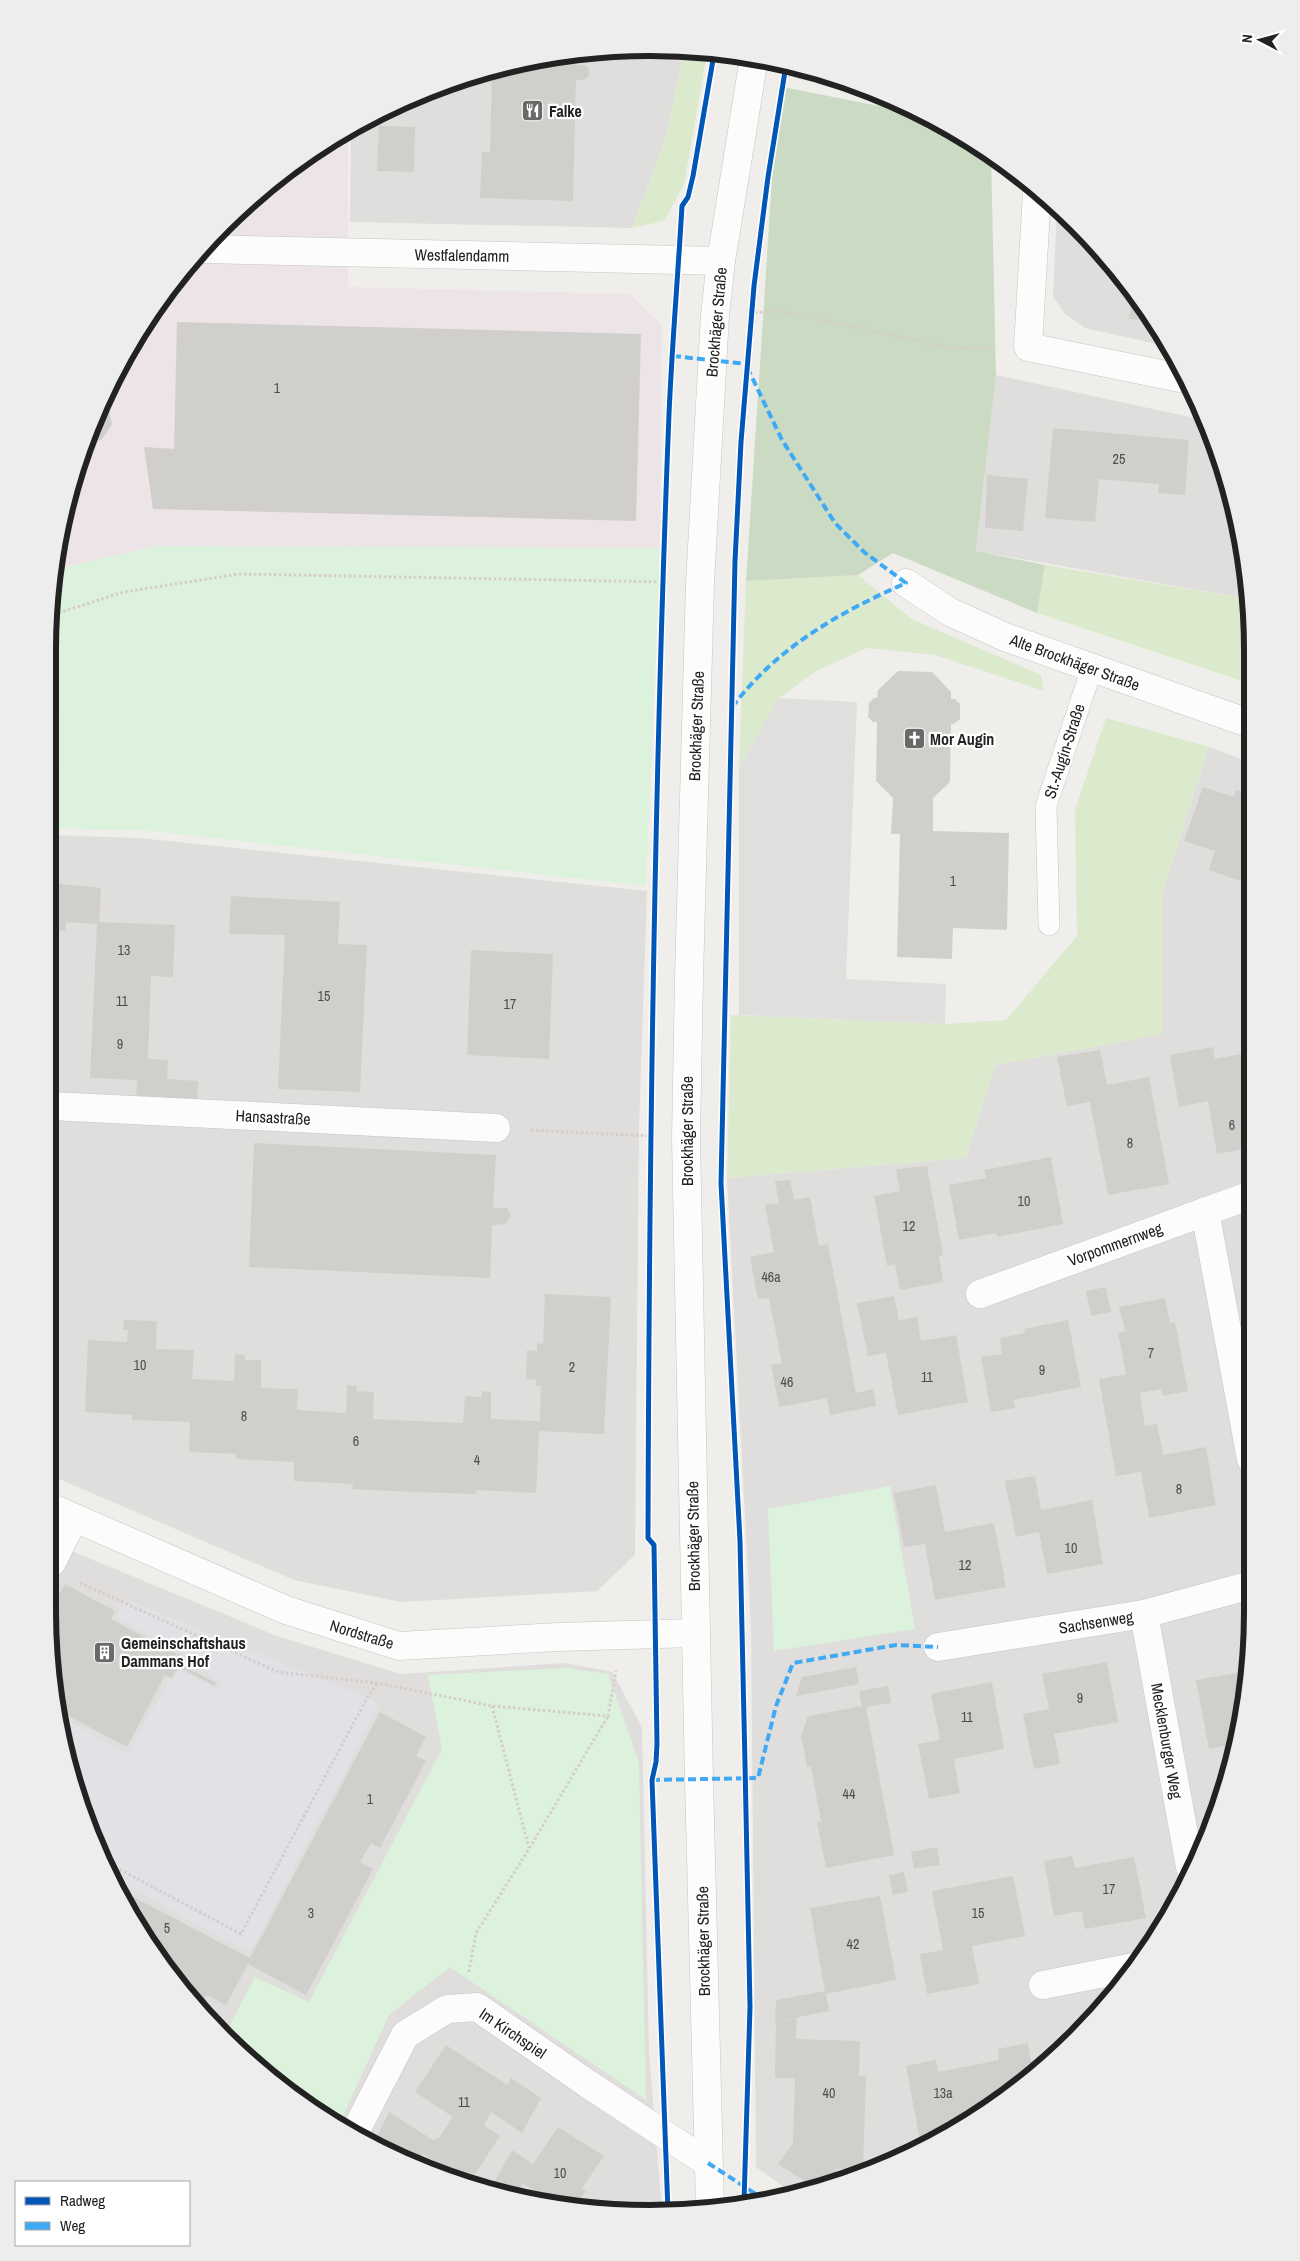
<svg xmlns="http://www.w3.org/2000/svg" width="1300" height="2261" font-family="'Archivo Narrow',sans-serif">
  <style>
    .residential { fill: #dfdedc }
    .industrial { fill: #ede4e8 }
    .grass { fill: #dbeacd }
    .forest { fill: #cbdbc3 }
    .park { fill: #dcf2dd }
    .parking { fill: #e0dfde }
    .plaza { fill: #e2e1e5 }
    .building { fill: #d1cfcc }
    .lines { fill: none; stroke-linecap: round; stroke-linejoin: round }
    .service-casing { stroke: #c6c5c3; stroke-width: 22 }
    .minor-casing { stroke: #c6c5c3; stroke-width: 29 }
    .tertiary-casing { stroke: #c6c5c3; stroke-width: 29 }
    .path { stroke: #d6cccb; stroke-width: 3; stroke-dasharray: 2.5 2.5; stroke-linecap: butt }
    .service { stroke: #fdfcfc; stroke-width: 21 }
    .minor { stroke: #fdfcfc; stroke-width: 28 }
    .tertiary { stroke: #fdfcfc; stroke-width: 28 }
    .quiet { stroke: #3fa9f5; stroke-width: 4; stroke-dasharray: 8 4; stroke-linecap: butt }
    .cycleway-casing { stroke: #fff; stroke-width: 8 }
    .cycleway { stroke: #0057b8; stroke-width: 5 }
    .labels { text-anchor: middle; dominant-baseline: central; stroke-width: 4.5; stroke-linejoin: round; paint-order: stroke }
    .number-label { font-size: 14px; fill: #4e4d4c }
    .poi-label { font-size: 16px; font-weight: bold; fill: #222; stroke: #fff; text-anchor: start }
    .street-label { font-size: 16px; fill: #222; stroke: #fff }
    .rim { fill: none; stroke: #222; stroke-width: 6 }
  </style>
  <rect width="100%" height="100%" fill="#f0eeeb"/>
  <g class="residential">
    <polygon points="650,48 684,51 666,138 632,228 350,222 351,130 419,93 532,59"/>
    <polygon points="781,63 880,93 894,101 779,74"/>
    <polygon points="1057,208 1076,224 1170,347 1085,328 1064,313 1053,296"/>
    <polygon points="996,375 1204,420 1221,457 1249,599 976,551"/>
    <polygon points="1209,747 1251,763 1251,1651 1220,1805 1151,1945 1103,2008 1017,2089 951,2133 844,2181 791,2192 756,2167 751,1629 727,1178 966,1158 995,1065 1163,1034 1163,890"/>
    <polygon points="50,835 140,838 647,891 639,1126 635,1555 597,1591 401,1602 294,1580 52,1476"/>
    <polygon points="52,1543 277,1636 401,1674 565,1663 612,1672 642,1727 649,2052 662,2211 572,2208 494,2193 384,2151 315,2112 224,2037 172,1978 110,1878 79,1804 53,1690"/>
  </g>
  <polygon class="industrial" points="348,131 348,287 630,294 662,325 660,548 157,546 57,569 80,456 149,316 224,224 315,149"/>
  <g class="grass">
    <polygon points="684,51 707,53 684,184 664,221 632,228 666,138"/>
    <polygon points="1045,565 1249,599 1251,610 1251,684 1037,613"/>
    <polygon points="858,575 912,619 1041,675 1044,691 935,655 867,648 816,671 779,698 739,767 746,581"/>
    <polygon points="1106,718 1209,747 1163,890 1163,1034 995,1065 966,1158 727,1178 731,1015 945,1024 1006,1020 1077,936 1075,810"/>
  </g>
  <polygon class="forest" points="778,86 919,114 991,154 996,375 976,551 1045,565 1037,613 893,553 858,575 746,581"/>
  <g class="park">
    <polygon points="157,546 660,548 646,886 150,831 50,828 49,610 57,569"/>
    <polygon points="890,1486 915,1629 774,1651 768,1509"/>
    <polygon points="566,1668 608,1674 639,1763 646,2100 450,1967 389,2015 339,2125 315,2112 224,2037 255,1977 309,2002 442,1749 428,1675"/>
  </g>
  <polygon class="parking" points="779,698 857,702 846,979 946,984 945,1024 739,1015 739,767"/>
  <polygon class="plaza" points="125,1599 380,1703 250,1953 110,1877 79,1804 59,1715 127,1754 170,1679 172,1681 179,1670 216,1689 220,1683 178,1650 115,1618"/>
  <g class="building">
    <polygon points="576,55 576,65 585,65 589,69 589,76 584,80 576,80 573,201 480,198 482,152 490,152 492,71 532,59"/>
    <polygon points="379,126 415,127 414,172 377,171"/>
    <polygon points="1132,297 1151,321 1129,319"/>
    <polygon points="177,322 641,334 636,521 153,509 144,447 174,449"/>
    <polygon points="107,400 112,425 101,440 86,443"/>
    <polygon points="1053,428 1189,440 1185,495 1158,493 1159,484 1099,479 1095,522 1045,518"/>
    <polygon points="987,475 1028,479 1023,531 985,528"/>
    <polygon points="898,671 932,672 951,692 951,699 955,699 960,704 960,719 954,724 951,724 950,782 933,798 933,831 1009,833 1007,930 953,928 952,959 897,957 900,834 891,834 893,798 876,781 877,722 873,722 868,717 869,703 874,698 877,698 878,690"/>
    <polygon points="1203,787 1234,797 1236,790 1251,796 1251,885 1209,870 1215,851 1184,841"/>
    <polygon points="50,883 101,888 99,922 175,925 173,977 151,976 148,1059 168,1060 167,1079 198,1081 197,1104 136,1101 137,1080 90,1078 97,924 66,922 66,931 50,930"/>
    <polygon points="231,896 340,902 338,944 367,945 360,1092 278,1089 285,935 229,934"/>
    <polygon points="471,950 553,954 549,1059 467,1055"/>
    <polygon points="1213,1047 1215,1059 1251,1052 1251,1148 1217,1154 1208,1101 1179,1107 1170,1055"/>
    <polygon points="1100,1050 1107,1085 1149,1077 1169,1184 1108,1195 1090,1102 1067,1106 1057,1057"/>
    <polygon points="254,1143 496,1155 493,1208 507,1208 511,1216 506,1224 492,1225 490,1278 249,1267"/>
    <polygon points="1051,1157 1063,1224 997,1237 996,1233 959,1240 949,1185 986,1178 984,1170"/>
    <polygon points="927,1166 943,1255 939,1256 943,1282 900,1290 895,1264 887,1266 874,1196 900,1191 896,1169"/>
    <polygon points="790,1180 794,1200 810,1197 819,1246 828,1244 856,1393 873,1389 876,1406 830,1415 827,1398 779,1407 771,1365 782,1363 769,1298 758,1299 750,1257 774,1252 765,1205 779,1203 775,1181"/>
    <polygon points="1106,1287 1111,1312 1091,1316 1086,1291"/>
    <polygon points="545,1294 611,1297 604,1434 539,1431 536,1493 477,1490 476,1494 414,1492 352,1489 353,1484 294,1481 294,1462 236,1459 236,1454 189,1452 190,1422 132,1420 132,1415 85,1412 88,1340 127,1342 128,1330 123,1330 124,1320 157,1321 156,1349 194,1350 192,1379 234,1381 235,1354 245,1355 245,1360 261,1360 261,1388 298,1389 297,1410 346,1413 347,1385 357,1386 356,1391 374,1392 373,1419 463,1423 465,1396 482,1397 482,1391 491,1392 491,1419 540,1421 541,1386 536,1386 536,1380 526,1379 527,1350 537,1351 537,1343 543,1344"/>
    <polygon points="894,1296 899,1320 917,1317 921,1341 956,1335 968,1402 898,1415 886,1353 868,1356 857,1303"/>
    <polygon points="1165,1298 1170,1323 1175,1322 1188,1391 1163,1396 1161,1389 1140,1393 1145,1426 1157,1424 1163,1455 1206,1447 1216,1505 1149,1518 1141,1472 1116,1476 1099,1379 1126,1374 1118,1333 1125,1331 1119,1307"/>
    <polygon points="1068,1320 1081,1387 1013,1400 1015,1408 991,1412 981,1357 1002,1354 1000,1338 1025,1333 1024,1329"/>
    <polygon points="1035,1476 1041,1510 1092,1500 1103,1564 1047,1574 1039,1532 1016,1537 1005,1481"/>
    <polygon points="936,1485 945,1532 994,1523 1006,1587 935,1600 925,1544 904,1547 894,1493"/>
    <polygon points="65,1584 115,1611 111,1619 176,1654 172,1660 216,1683 215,1686 178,1667 172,1678 165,1675 127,1747 57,1710 53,1690 52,1607"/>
    <polygon points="1107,1662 1118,1722 1054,1734 1060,1764 1034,1769 1023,1714 1049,1709 1042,1674"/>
    <polygon points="856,1667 859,1684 796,1696 802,1677"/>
    <polygon points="1247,1671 1233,1744 1209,1749 1196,1680"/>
    <polygon points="992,1682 1004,1749 954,1759 960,1793 929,1799 918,1744 940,1740 931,1694"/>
    <polygon points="888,1686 891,1703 866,1707 894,1855 826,1868 817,1822 821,1822 811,1767 807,1767 801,1736 808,1716 862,1706 859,1691"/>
    <polygon points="380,1712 426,1737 416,1756 426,1761 380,1848 371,1843 360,1862 373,1869 306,1995 248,1964 226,2005 207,1995 201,2005 192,2000 172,1978 116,1888 250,1958"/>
    <polygon points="937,1847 940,1865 914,1869 911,1852"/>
    <polygon points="1072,1856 1075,1868 1134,1857 1146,1918 1085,1929 1082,1911 1054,1916 1044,1861"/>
    <polygon points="904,1872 908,1892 893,1895 889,1875"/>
    <polygon points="1013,1876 1025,1936 972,1946 979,1984 927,1994 920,1954 943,1950 932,1891"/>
    <polygon points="880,1896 896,1980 826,1994 829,2011 775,2022 776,2000 825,1991 810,1908"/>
    <polygon points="797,2018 796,2039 860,2041 859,2076 866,2076 863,2170 834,2169 838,2172 830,2184 814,2187 778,2164 793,2143 795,2078 775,2078 776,2022"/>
    <polygon points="1028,2043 1033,2074 1017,2089 951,2133 921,2146 906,2066 936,2060 938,2072 969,2066 999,2060 998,2049"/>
    <polygon points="446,2045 507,2085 511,2078 541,2098 522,2133 491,2112 484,2125 500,2136 469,2183 423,2154 417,2164 373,2145 389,2112 433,2140 439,2138 453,2117 415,2092"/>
    <polygon points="558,2127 604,2156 582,2188 586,2191 575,2208 558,2206 523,2183 519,2189 515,2186 509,2196 489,2191 512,2150 533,2164"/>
    <polygon points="918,2147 918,2148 900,2156 899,2151"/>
  </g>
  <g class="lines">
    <defs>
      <polyline id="service" points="1049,925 1046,806 1092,668"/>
      <g id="minor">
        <polyline points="1037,192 1028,347 1185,379"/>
        <polyline points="203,249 721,261"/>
        <polyline points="906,583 950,612 1005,637 1251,724"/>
        <polyline points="51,1106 496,1128"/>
        <polyline points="1205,1211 1251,1459"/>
        <polyline points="980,1294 1251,1195"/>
        <polyline points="52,1508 286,1610 399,1646 558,1637 695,1633"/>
        <polyline points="52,1562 74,1518"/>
        <polyline points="1144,1614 1190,1867"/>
        <polyline points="938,1647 1144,1614 1251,1585"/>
        <polyline points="1043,1985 1134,1967"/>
        <polyline points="354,2134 405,2035 447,2009 477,2007 588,2084 708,2163"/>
      </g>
      <polyline id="tertiary" points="710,2208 699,1780 686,1138 689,977 700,583 715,315 721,261 754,58"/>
    </defs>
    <use href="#service" class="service-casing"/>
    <use href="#minor" class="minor-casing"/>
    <use href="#tertiary" class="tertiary-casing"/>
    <g class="path">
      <polyline points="750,313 781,311 951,348 992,347"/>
      <polyline points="49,616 124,592 239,574 666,582"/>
      <polyline points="531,1130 650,1136"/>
      <polyline points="80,1583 278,1672 377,1683 492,1706 608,1716 616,1671"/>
      <polyline points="492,1706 529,1848"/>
      <polyline points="102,1860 241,1934 367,1698 377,1683"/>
      <polyline points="469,1972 476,1933 529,1849 608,1716"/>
    </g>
    <use href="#service" class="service"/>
    <use href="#minor" class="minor"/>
    <use href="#tertiary" class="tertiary"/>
    <g class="quiet">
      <polyline points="673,356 747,364"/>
      <path d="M732,707c46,-60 106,-94 174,-124l-42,-31 -29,-29 -53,-83 -33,-69"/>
      <polyline points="652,1780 758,1778 776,1706 793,1663 896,1645 938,1647"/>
      <polyline points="708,2163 762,2198"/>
    </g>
    <defs>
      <g id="cycleway">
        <polyline points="744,2201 750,2007 745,1764 740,1541 721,1183 735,561 741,442 754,286 768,177 786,65"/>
        <path d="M668,2212l-16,-432 4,-18 1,-18 -3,-199 -6,-7c1,-375 6,-750 21,-1124 3,-69 9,-139 13,-208l6,-9 5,-21 21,-122"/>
      </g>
    </defs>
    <use href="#cycleway" class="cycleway-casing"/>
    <use href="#cycleway" class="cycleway"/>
  </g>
  <defs>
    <symbol id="restaurant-square" viewBox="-11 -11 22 22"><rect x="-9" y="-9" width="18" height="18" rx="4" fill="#6a6968" stroke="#fff"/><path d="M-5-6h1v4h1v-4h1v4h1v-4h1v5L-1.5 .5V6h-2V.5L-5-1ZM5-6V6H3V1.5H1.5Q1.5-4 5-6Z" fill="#fff"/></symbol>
    <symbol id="church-square" viewBox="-11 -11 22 22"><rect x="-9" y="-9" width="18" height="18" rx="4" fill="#6a6968" stroke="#fff"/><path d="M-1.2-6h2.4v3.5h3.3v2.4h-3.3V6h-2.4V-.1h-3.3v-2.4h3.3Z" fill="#fff"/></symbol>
    <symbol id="building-square" viewBox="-11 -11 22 22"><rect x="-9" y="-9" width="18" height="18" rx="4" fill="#6a6968" stroke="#fff"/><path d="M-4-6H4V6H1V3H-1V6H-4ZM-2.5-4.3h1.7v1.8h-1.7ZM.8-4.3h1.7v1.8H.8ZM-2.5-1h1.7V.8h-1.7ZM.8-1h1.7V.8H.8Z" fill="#fff"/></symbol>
  </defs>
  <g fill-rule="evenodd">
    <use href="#restaurant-square" x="520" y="98" width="25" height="25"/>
    <use href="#church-square" x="902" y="726" width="25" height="25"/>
    <use href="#building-square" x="92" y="1640" width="25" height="25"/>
  </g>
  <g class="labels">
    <g class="number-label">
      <text x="277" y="388">1</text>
      <text x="1119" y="459">25</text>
      <text x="953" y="881">1</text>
      <text x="124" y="950">13</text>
      <text x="324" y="996">15</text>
      <text x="122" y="1001">11</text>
      <text x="510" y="1004">17</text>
      <text x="120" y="1044">9</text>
      <text x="1232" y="1125">6</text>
      <text x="1130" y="1143">8</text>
      <text x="1024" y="1201">10</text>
      <text x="909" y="1226">12</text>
      <text x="771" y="1277">46a</text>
      <text x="1151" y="1353">7</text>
      <text x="140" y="1365">10</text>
      <text x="572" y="1367">2</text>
      <text x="1042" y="1370">9</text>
      <text x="927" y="1377">11</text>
      <text x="787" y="1382">46</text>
      <text x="244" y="1416">8</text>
      <text x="356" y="1441">6</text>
      <text x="477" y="1460">4</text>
      <text x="1179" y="1489">8</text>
      <text x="1071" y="1548">10</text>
      <text x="965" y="1565">12</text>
      <text x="1080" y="1698">9</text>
      <text x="967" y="1717">11</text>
      <text x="849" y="1794">44</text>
      <text x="370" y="1799">1</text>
      <text x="1109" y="1889">17</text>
      <text x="311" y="1913">3</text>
      <text x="978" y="1913">15</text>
      <text x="167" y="1928">5</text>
      <text x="853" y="1944">42</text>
      <text x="829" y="2093">40</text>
      <text x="943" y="2093">13a</text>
      <text x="464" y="2102">11</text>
      <text x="560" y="2173">10</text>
    </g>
    <g class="poi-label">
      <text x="549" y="111">Falke</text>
      <text x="930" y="739">Mor Augin</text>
      <text x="121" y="1643">Gemeinschaftshaus<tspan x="121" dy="18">Dammans Hof</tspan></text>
    </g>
    <g class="street-label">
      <text transform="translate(462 255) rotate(1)">Westfalendamm</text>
      <text transform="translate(716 322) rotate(-85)">Brockhäger Straße</text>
      <text transform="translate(1075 662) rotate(20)">Alte Brockhäger Straße</text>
      <text transform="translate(696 726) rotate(-88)">Brockhäger Straße</text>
      <text transform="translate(1064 751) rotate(-72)">St.-Augin-Straße</text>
      <text transform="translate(273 1117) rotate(3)">Hansastraße</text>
      <text transform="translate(687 1131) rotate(-90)">Brockhäger Straße</text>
      <text transform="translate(1115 1244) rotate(-20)">Vorpommernweg</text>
      <text transform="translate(693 1536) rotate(-91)">Brockhäger Straße</text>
      <text transform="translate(1096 1622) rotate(-9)">Sachsenweg</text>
      <text transform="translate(362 1634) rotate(17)">Nordstraße</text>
      <text transform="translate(1167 1741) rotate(80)">Mecklenburger Weg</text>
      <text transform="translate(703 1941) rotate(-91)">Brockhäger Straße</text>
      <text transform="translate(513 2033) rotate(34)">Im Kirchspiel</text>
    </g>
  </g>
  <path d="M0 0H1300V2261H0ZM650 56H650A594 594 0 0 1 1244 650V1611A594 594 0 0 1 650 2205H650A594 594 0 0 1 56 1611V650A594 594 0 0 1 650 56Z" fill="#ededed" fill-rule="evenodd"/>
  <path class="rim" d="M650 56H650A594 594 0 0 1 1244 650V1611A594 594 0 0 1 650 2205H650A594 594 0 0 1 56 1611V650A594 594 0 0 1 650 56Z"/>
  <rect x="15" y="2181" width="175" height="65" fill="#ffffff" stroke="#a7a7a7"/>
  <rect x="25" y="2197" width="25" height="8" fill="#0057b8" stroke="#a7a7a7"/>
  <text x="60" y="2206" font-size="15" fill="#222222">Radweg</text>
  <rect x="25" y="2222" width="25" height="8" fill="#3fa9f5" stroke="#a7a7a7"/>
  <text x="60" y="2231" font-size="15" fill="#222222">Weg</text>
  <g transform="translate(1260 40) rotate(276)" stroke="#ffffff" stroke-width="4" paint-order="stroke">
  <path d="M0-4L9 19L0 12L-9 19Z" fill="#222222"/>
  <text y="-8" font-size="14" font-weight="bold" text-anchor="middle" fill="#222222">N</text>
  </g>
</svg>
